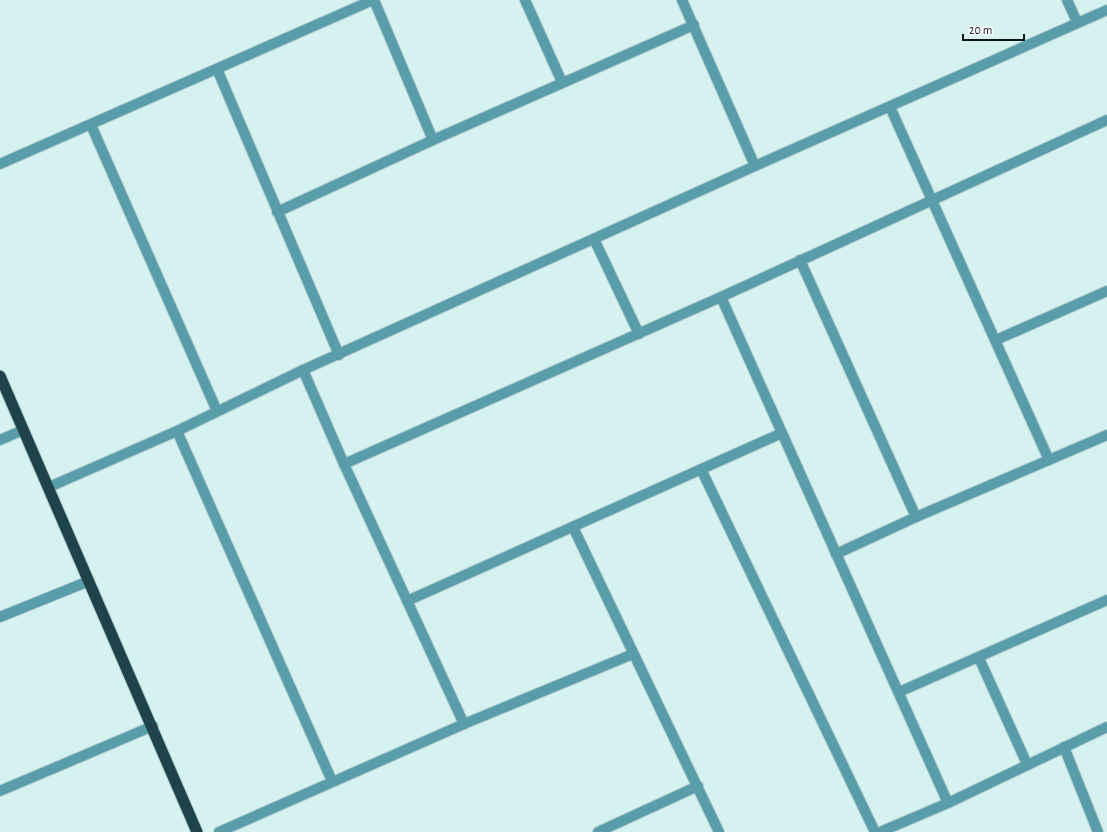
<svg xmlns="http://www.w3.org/2000/svg" width="1107" height="832" font-family="'Alegreya Sans',sans-serif">
  <style>
    .lines { fill: none; stroke-linecap: round; stroke-linejoin: round }
    .minor-casing { stroke: #b5cfce; stroke-width: 12 }
    .trunk-casing { stroke: #b5cfce; stroke-width: 13 }
    .minor { stroke: #5a9daa; stroke-width: 10 }
    .trunk { stroke: #1e434a; stroke-width: 11 }
  </style>
  <rect width="100%" height="100%" fill="#d5f2f1"/>
  <g class="lines">
    <defs>
      <g id="minor">
        <polyline points="374,0 433,140"/>
        <polyline points="525,0 562,82"/>
        <polyline points="682,0 755,166"/>
        <polyline points="1067,0 1077,22"/>
        <polyline points="217,69 339,355"/>
        <polyline points="890,107 1049,460"/>
        <polyline points="91,125 217,411"/>
        <polyline points="0,164 373,0"/>
        <polyline points="277,212 433,140 694,25"/>
        <polyline points="594,239 639,334"/>
        <polyline points="800,260 916,517"/>
        <polyline points="721,297 948,803"/>
        <polyline points="996,340 1107,291"/>
        <polyline points="303,370 344,464 464,724"/>
        <polyline points="177,431 332,781"/>
        <polyline points="0,440 23,430"/>
        <polyline points="344,464 721,297 1107,120"/>
        <polyline points="701,469 875,832"/>
        <polyline points="49,487 177,431 303,370 755,166 1107,10"/>
        <polyline points="573,527 719,832"/>
        <polyline points="836,554 916,517 1107,435"/>
        <polyline points="407,601 782,433"/>
        <polyline points="0,617 89,581"/>
        <polyline points="979,658 1027,764"/>
        <polyline points="899,692 1107,600"/>
        <polyline points="1064,747 1098,832"/>
        <polyline points="0,791 153,726"/>
        <polyline points="219,832 464,724 633,654"/>
        <polyline points="598,832 698,786"/>
        <polyline points="880,832 948,803 1107,727"/>
      </g>
      <polyline id="trunk" points="0,376 197,832"/>
    </defs>
    <use href="#minor" class="minor-casing"/>
    <use href="#trunk" class="trunk-casing"/>
    <use href="#minor" class="minor"/>
    <use href="#trunk" class="trunk"/>
  </g>
  <path d="M963 34v6h61v-6" fill="none" stroke="#0b1515" stroke-width="2"/>
  <text x="969" y="34" font-size="12" fill="#0b1515" stroke="#ffffff" stroke-width="3" paint-order="stroke">20 m</text>
</svg>
